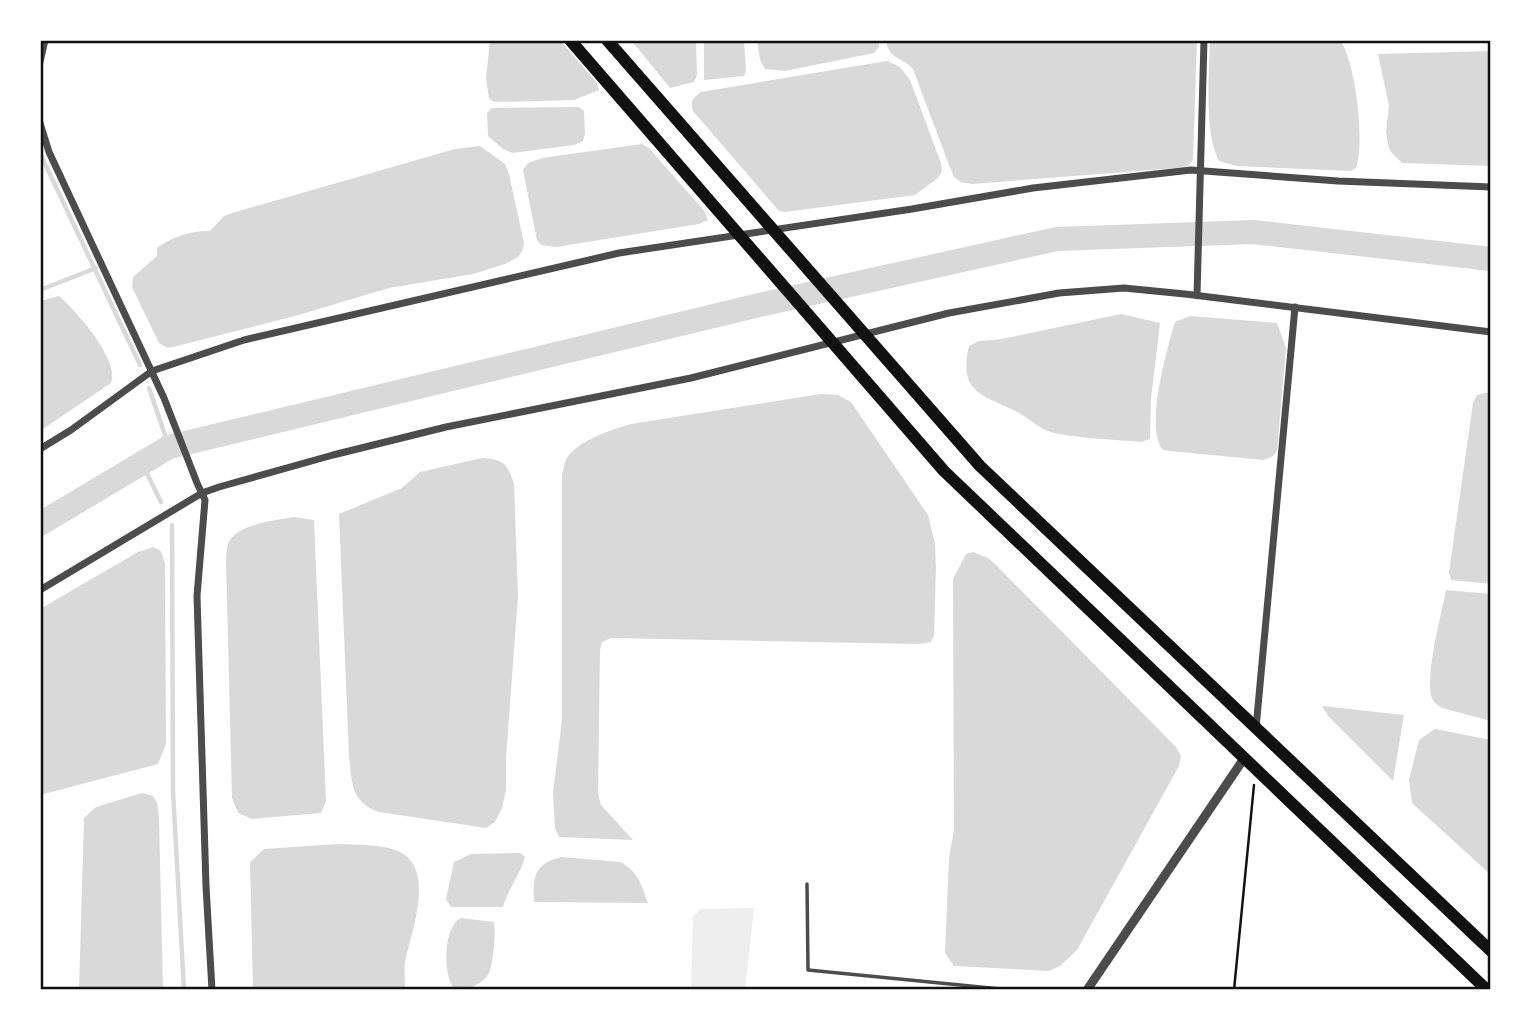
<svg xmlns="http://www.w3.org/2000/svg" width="1531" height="1030" font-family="'Alegreya Sans',sans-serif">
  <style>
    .green { fill: #eee }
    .water { fill: #d9d9d9 }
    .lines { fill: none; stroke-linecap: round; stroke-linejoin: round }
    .stream { stroke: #d9d9d9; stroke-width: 4.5 }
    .river { stroke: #d9d9d9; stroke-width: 24 }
    .path { stroke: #111; stroke-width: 2.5 }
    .service { stroke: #4c4c4c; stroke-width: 3.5 }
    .minor { stroke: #4c4c4c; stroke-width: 7 }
    .tertiary { stroke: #4c4c4c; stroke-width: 9 }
    .primary { stroke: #111; stroke-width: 12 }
    .neatline { fill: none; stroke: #111; stroke-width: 2.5 }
  </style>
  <rect width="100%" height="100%" fill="#fff"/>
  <polygon class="green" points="754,908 745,990 691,990 693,917 700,909"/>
  <g class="water">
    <polygon points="490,40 560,40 597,83 599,90 574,100 494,102 489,99 486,78"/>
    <polygon points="631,40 696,40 697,75 694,82 670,88"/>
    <polygon points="704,40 744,40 746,71 744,76 704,80"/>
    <polygon points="757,40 878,40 879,47 874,53 785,71 765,69 760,60"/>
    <path d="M886,40h311l-4,120 -5,6 -11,2 -205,16 -11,-2 -7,-5 -5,-12 -36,-96c-11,-12 -25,-10 -27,-29z"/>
    <path d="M1210,40h130c16,23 25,102 16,128l-5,3 -114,-5 -18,-5c-15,-28 -10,-88 -9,-121z"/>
    <polygon points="1491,51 1491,166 1402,163 1391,152 1388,145 1386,131 1389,106 1378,54"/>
    <path d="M887,61l13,6 10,13 31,83 1,8 -4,7 -23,17 -130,17 -6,-1 -86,-100c-3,-10 0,-13 8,-19z"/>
    <polygon points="579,107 584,111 585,133 583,141 574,145 512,153 503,149 488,136 487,113 492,108"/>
    <polygon points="642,144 649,148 705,212 708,220 699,224 556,247 541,245 537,240 523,170 528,163 542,158"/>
    <path d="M480,146l25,18 4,10 15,69 -2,8 -4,6 -13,7 -32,10 -84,14 -94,28 -118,30 -9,2 -9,-5 -27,-56 1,-10 24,-21v-8c14,-11 35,-18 53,-17l14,-15 8,-3 223,-64z"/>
    <path d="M59,296c17,15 61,64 52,87l-71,48v-130z"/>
    <path d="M1121,314l39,9 -9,76 -1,40 -9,3c-28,-3 -59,-3 -87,-9 -13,-3 -22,-12 -33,-19 -34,-19 -64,-18 -52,-68l10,-5 23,-2z"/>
    <path d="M1190,316l87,7 9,25 -9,103 -5,6 -9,3 -92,-9 -8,-1c-19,-22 4,-101 12,-128z"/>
    <polygon points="1485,393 1491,393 1491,584 1451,580 1449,572 1473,403 1477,395"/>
    <path d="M821,394l17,1 13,7 77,113 7,29 1,25 -2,66 -3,7 -13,2 -307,-6 -9,4 -2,8 -2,143 3,12 32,35 -74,-3 -4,-9 -2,-35 9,-73v-246c2,-4 2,-12 5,-16 10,-17 46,-29 64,-34z"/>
    <path d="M482,458c22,1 25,6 32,25l4,113 -12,162v32l-4,18 -7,14 -9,6 -107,-16c-28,-10 -27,-29 -30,-56l-10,-242 63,-26 18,-16z"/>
    <path d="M294,517l20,3 12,281 -5,12 -69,6 -14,-6 -6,-15 -6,-237c0,-5 1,-12 2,-17 6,-20 49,-24 66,-27z"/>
    <polygon points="153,547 161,551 165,564 166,744 158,764 40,795 40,609 138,552"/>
    <polygon points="973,552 988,558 997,566 1176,747 1181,756 1179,766 1077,950 1060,966 1049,971 954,966 945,953 949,858 954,830 953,579 966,554"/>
    <path d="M1446,590l45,4v127l-49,-13c-5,-3 -9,-6 -11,-12 -5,-26 10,-79 15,-106z"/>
    <polygon points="1322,706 1404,715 1393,781 1328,716"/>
    <polygon points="1435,729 1491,740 1491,875 1412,803 1409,780 1419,740"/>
    <polygon points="142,793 153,796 157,803 159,817 163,990 79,990 84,818 96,807"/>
    <path d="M338,844c18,1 44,0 60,7 39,17 13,81 7,111 -1,9 0,19 0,28h-152l-3,-128 14,-13z"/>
    <path d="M520,853l5,4c-5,18 -17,32 -22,50h-52l-5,-8 8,-37 17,-8z"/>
    <path d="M561,857l59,5c18,8 22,25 28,41l-114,-1c-1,-25 0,-38 27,-45z"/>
    <path d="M461,918l33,4c2,10 -1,41 -5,51 -5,11 -23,17 -34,17 -13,-14 -12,-64 6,-72z"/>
  </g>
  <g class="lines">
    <g class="stream">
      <polyline points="40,153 140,365"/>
      <polyline points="40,290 96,268"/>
      <polyline points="149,388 169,447"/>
      <polyline points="142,463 161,502"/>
      <polyline points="172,525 173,791 184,990"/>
    </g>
    <polyline class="river" points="40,524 169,447 768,303 1057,239 1253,232 1491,259"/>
    <polyline class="path" points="1234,990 1254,785"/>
    <polyline class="service" points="807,884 808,970 1011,990"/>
    <g class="minor">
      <polyline points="40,62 45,40"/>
      <polyline points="40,123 49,152 164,398 197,483 205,500 197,596 206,886 212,990"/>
      <polyline points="1197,295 1204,40"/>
      <polyline points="40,449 71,430 152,371 244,340 619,253 912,209 1033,188 1191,170 1338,181 1491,187"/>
      <polyline points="40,590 202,493 219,487 333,455 446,427 691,378 949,313 1059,293 1124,288 1185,294 1491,332"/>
      <polyline points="1256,728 1295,307"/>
    </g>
    <polyline class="tertiary" points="1087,990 1245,757"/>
    <g class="primary">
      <polyline points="570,40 944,471 1487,990"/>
      <polyline points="607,40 980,466 1491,951"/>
    </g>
  </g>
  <rect width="1531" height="1030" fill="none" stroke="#ffffff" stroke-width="84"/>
  <rect x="42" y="42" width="1447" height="946" class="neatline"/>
</svg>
